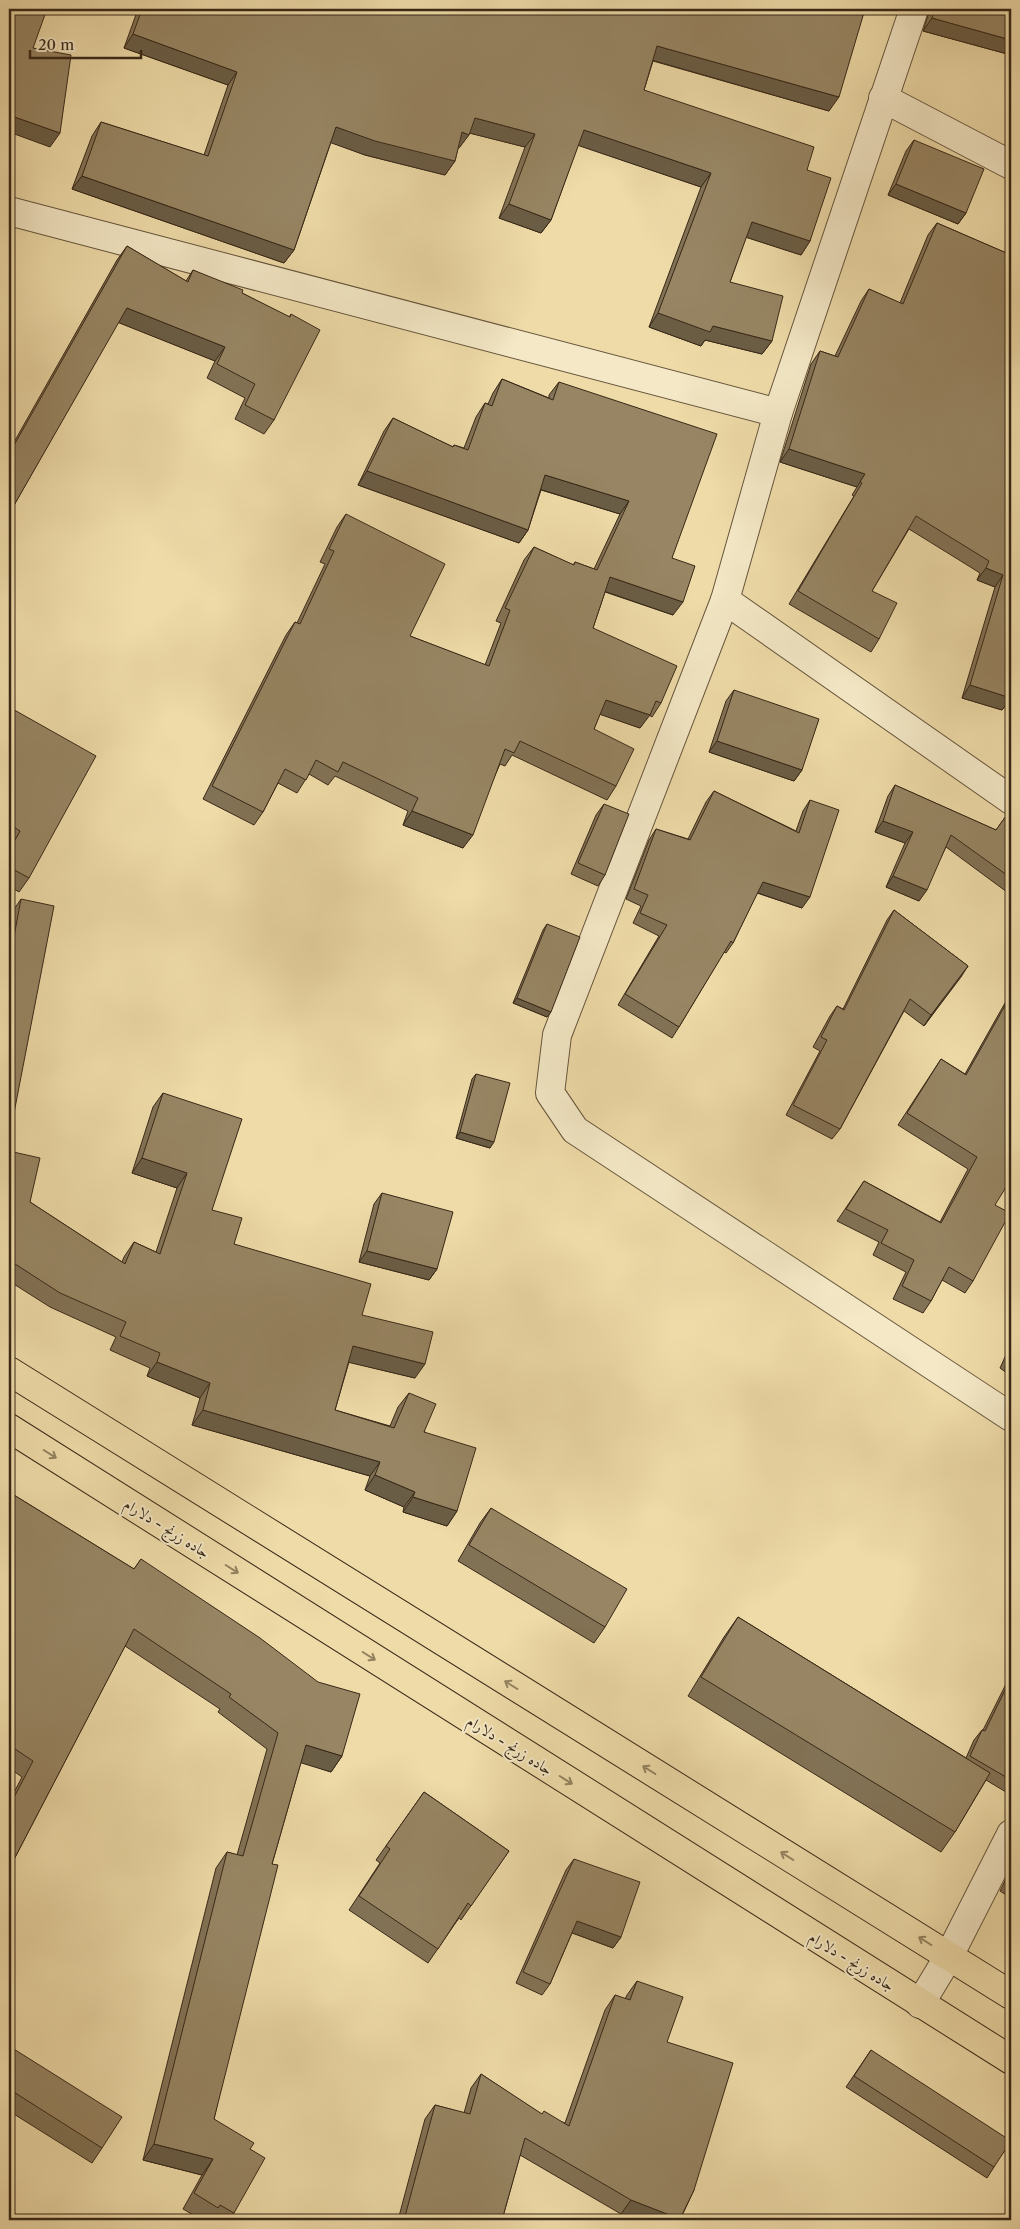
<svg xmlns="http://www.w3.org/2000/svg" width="1020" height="2229" font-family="'Libre Caslon Text',Amiri,serif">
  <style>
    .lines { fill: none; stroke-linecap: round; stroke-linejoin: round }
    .minor-casing { stroke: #66553c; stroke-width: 30 }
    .highway-casing { stroke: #382818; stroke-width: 30 }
    .minor { stroke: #f4e8c6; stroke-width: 28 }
    .highway { stroke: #eedba8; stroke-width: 28 }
    .wall { fill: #827255; stroke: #382818 }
    .shaded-wall { fill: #6a5d45; stroke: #382818 }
    .building { fill: #978563; stroke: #382818 }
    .oneway { stroke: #938260 }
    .labels { text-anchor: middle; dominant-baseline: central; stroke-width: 4; stroke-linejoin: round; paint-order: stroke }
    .street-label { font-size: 15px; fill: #382818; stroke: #f4e8c6 }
  </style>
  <rect width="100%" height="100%" fill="#eedba8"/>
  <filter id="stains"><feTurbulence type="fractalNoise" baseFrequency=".004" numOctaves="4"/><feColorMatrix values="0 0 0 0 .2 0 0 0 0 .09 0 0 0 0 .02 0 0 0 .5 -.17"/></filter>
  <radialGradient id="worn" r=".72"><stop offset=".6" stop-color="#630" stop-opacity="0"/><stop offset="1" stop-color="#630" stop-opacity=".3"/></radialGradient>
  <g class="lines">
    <defs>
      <g id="minor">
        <polyline points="914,9 778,413 725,600 557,1035 550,1093 575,1130 1011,1417"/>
        <polyline points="883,98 1011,165"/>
        <polyline points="9,211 778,413"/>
        <polyline points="725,600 1011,800"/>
        <polyline points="920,2004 949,1956 1011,1834"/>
      </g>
      <g id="highway">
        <polyline points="9,1371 1011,1995"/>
        <polyline points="9,1428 1011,2060"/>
      </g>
    </defs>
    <use href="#minor" class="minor-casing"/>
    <use href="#highway" class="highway-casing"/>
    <use href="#minor" class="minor"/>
    <use href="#highway" class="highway"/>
  </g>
  <g class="wall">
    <polygon points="138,9 865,9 829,111 653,61 644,90 807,170 810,241 801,255 746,237 730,282 772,341 762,354 705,340 701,346 649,327 701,187 578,145 551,220 541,233 499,218 525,147 470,133 459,148 458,148 455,161 445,175 365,155 331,142 294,250 284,263 72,189 92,136 101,122 204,155 228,85 124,48"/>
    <polygon points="930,9 1011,9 1011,55 923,31"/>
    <polygon points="914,140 966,213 958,224 888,195 906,151"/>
    <polygon points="937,223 1011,255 1011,698 1002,710 962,698 995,587 977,580 980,573 909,529 872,591 879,639 871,652 789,604 854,496 852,495 857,487 780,462 811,364 820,351 835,356 861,301 869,289 900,303 928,235"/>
    <polygon points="127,246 186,281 193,270 242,293 289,317 291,314 274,420 264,434 235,419 245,398 207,378 215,361 118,322 9,514 9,451 117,260"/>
    <polygon points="502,379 549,398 549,395 559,382 672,558 673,615 605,592 593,628 661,703 652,717 649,715 640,728 600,714 594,729 616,786 607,800 512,755 505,766 500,764 463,848 403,825 408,811 335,776 328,785 309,774 297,793 278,783 263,812 254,825 203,799 286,635 295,622 297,623 325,564 320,562 337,527 346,514 410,636 485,665 501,623 496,621 524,560 534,547 573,565 575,562 594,569 620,514 541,490 528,530 519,543 358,485 384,431 393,418 453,447 454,445 464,448 476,417 485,403 488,404 493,393"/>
    <polygon points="734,690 802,770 794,781 709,752 726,701"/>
    <polygon points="9,707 29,878 19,892 9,886 9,848 11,845 9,844"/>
    <polygon points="895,785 996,830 1011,809 1011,895 946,847 919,901 886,887 905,843 875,832 888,796"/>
    <polygon points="714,791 796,831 803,811 810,800 802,908 757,893 733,943 726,953 724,952 679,1027 672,1038 618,1005 659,936 633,923 641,906 626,899 649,840 656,829 688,839 706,802"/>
    <polygon points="604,804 605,875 598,886 571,874 596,815"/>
    <polygon points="21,899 9,1139 9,922 10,915"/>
    <polygon points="894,910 968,966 924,1026 904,1011 840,1129 832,1139 786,1115 820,1051 813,1047 830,1016 837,1006 843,1009 887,920"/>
    <polygon points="547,924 547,1017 513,1003 543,930"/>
    <polygon points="1011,994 995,1205 973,1281 965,1293 942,1280 931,1301 923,1313 893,1299 906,1272 873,1255 879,1242 837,1221 864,1181 940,1222 968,1169 898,1125 941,1059 965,1074 1005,1003"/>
    <polygon points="476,1074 490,1148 456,1138 472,1079"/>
    <polygon points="163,1093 212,1210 234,1244 362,1315 415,1378 349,1362 335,1410 390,1426 398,1407 409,1393 457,1511 447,1526 403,1512 404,1507 365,1490 370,1476 192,1425 200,1398 147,1376 150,1368 110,1350 116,1337 50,1307 9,1281 9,1151 30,1202 122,1262 124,1257 134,1242 156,1252 177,1188 132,1173 153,1107"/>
    <polygon points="382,1193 437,1269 429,1280 359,1262 374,1204"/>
    <polygon points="1011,1344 1011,1376 1000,1368"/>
    <polygon points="9,1492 134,1569 141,1559 342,1756 331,1772 301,1762 272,1864 214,2119 250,2149 234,2213 229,2220 202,2220 183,2209 202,2175 143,2160 216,1868 227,1852 237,1855 267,1749 218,1712 220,1709 125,1646 9,1869 9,1802 22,1777 9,1768"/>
    <polygon points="491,1508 605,1627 594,1643 458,1561 480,1523"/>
    <polygon points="738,1617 966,1758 974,1740 982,1730 983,1730 1011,1674 1011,1795 986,1780 955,1832 941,1852 688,1696 724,1637"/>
    <polygon points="424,1792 509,1851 461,1920 459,1918 428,1963 349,1910 380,1863 376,1860"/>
    <polygon points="574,1859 621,1937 613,1948 572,1933 550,1984 542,1995 516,1983 566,1870"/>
    <polygon points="1011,1868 1011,1898 1000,1891"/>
    <polygon points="637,1981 667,2042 694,2190 680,2220 636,2220 621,2214 520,2155 502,2220 398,2220 425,2119 435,2105 464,2113 471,2088 481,2074 541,2114 565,2123 605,2010 615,1995 625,1999 627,1995"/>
    <polygon points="9,2046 102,2148 92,2163 9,2111"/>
    <polygon points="871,2050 994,2167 987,2178 846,2087"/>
  </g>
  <g class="shaded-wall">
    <polygon points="932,18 1011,40 1011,55 923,31"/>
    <polygon points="133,34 237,72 228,85 124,48"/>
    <polygon points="657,46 839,97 829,111 648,59"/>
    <polygon points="9,115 60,133 50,147 9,132"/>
    <polygon points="475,118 535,134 525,147 465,132"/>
    <polygon points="336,127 455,161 445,175 365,155 326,141"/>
    <polygon points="584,130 711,173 701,187 574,144"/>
    <polygon points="462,132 469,135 459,148 452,146"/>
    <polygon points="82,176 294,250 284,263 72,189"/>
    <polygon points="896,184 966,213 958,224 888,195"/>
    <polygon points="509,204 551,220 541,233 499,218"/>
    <polygon points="752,222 810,241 801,255 742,236"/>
    <polygon points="127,308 225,347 215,361 117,322"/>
    <polygon points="658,313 713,326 772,341 762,354 705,340 701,346 649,327"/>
    <polygon points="789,449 865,474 857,487 780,462"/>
    <polygon points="367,471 528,530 519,543 358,485"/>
    <polygon points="545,475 629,501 620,514 536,488"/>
    <polygon points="986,568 1003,575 995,587 977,580"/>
    <polygon points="610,577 683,602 673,615 601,590"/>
    <polygon points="970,685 1011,698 1002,710 962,698"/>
    <polygon points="606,700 650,715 640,728 596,713"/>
    <polygon points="717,741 802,770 794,781 709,752"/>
    <polygon points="412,811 473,835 463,848 403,825"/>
    <polygon points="883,821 913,832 905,843 875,832"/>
    <polygon points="893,876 927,890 919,901 886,887"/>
    <polygon points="763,882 810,897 802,908 755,892"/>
    <polygon points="968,966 961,977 924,1026 931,1015"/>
    <polygon points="517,998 551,1012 547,1017 513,1003"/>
    <polygon points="460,1132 494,1142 490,1148 456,1138"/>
    <polygon points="142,1158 187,1173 177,1188 132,1173"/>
    <polygon points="367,1251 437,1269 429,1280 359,1262"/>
    <polygon points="353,1346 425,1364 415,1378 343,1361"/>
    <polygon points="157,1362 210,1383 200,1398 147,1376"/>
    <polygon points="203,1410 380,1462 370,1476 192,1425"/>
    <polygon points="375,1475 415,1492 404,1507 365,1490"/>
    <polygon points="413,1497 457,1511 447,1526 403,1512"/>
    <polygon points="306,1745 342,1756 331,1772 295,1761"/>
    <polygon points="577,1921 621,1937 613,1948 570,1932"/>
    <polygon points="154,2144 213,2159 202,2175 143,2160"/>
    <polygon points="631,2200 680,2219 680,2220 636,2220 621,2214"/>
  </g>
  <g class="building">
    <polygon points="9,9 47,9 33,48 71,55 60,133 9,115"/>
    <polygon points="142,9 865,9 839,97 657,46 644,90 814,147 807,170 831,178 810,241 752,222 730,282 783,296 772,341 713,326 710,332 658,313 711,173 584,130 551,220 509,204 535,134 475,118 469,135 462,132 455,161 375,141 336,127 294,250 82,176 101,122 208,156 237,72 133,34"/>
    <polygon points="935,9 1011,9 1011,40 932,18"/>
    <polygon points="914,140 984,169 966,213 896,184"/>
    <polygon points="937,223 1011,255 1011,698 970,685 1003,575 986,568 989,561 916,516 872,591 897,603 879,639 798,591 862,483 860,482 865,474 789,449 820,351 838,357 869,289 903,304"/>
    <polygon points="127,246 188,282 193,270 243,290 242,293 290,317 291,314 320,330 274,420 245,405 255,384 217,364 225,347 127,308 9,514 9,454"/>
    <polygon points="502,379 553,400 559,382 717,434 672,558 695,566 683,602 610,577 593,628 677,666 661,703 656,701 650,715 606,700 594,729 634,749 616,786 520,741 514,753 505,749 473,835 412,811 418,798 343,762 338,772 316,760 306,780 285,769 263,812 212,786 295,622 300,624 334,551 329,549 346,514 445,564 410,636 489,666 510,610 505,608 534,547 574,565 575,562 597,570 629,501 545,475 528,530 367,471 393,418 453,447 454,445 468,450 485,403 492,406"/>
    <polygon points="734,690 819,719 802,770 717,741"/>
    <polygon points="9,707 96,756 29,878 9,867 9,851 20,831 9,824"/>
    <polygon points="895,785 996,830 1011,809 1011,878 951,835 927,890 893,876 913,832 883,821"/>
    <polygon points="714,791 799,833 810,800 839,810 810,897 763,882 733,943 731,941 679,1027 625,994 667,925 640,913 648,895 634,889 656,829 690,840"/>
    <polygon points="604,804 629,814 605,875 578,863"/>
    <polygon points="21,899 54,906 9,1139 9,963"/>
    <polygon points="894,910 968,966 931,1015 910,999 840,1129 793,1105 827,1040 821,1037 837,1006 844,1010"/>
    <polygon points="547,924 580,937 551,1012 517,998"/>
    <polygon points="1011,995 1011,1179 995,1205 1010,1213 973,1281 949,1267 931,1301 902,1286 914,1260 881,1243 888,1230 846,1209 864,1181 941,1223 977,1157 907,1113 941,1059 966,1075"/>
    <polygon points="476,1074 510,1083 494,1142 460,1132"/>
    <polygon points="163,1093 242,1119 212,1210 242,1218 234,1244 371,1284 362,1315 433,1332 425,1364 353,1346 335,1410 394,1428 409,1393 436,1404 424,1432 476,1448 457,1511 413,1497 415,1492 375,1475 380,1462 203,1410 210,1383 157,1362 160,1353 120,1336 126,1322 60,1293 9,1260 9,1218 10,1216 9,1216 9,1151 40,1158 30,1202 125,1264 134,1242 160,1254 187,1173 142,1158"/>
    <polygon points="382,1193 453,1212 437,1269 367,1251"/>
    <polygon points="1011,1348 1011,1364 1006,1360"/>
    <polygon points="9,1492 134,1569 141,1559 260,1638 318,1682 360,1694 342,1756 306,1745 272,1864 278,1865 214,2119 254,2143 250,2149 265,2158 234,2213 220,2205 218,2208 194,2193 213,2159 154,2144 227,1852 243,1856 278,1733 229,1697 231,1694 134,1629 9,1869 9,1807 33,1761 9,1745"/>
    <polygon points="491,1508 627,1589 605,1627 469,1545"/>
    <polygon points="738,1617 990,1773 955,1832 701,1677"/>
    <polygon points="1011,1678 1011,1780 970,1756 982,1730 985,1731"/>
    <polygon points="424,1792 509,1851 471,1906 468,1903 438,1949 359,1896 390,1849 386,1846"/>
    <polygon points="574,1859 640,1882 621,1937 577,1921 550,1984 523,1972"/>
    <polygon points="637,1981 683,1997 667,2042 733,2063 694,2190 680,2219 631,2200 525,2138 502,2220 404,2220 435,2105 470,2114 481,2074 542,2114 544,2111 569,2126 615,1995 630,2000"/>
    <polygon points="9,2046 122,2117 102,2148 9,2089"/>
    <polygon points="871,2050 1011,2141 994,2167 854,2076"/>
  </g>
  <defs><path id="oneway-shaft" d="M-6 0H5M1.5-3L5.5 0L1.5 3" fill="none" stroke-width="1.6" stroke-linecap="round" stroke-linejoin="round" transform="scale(1.25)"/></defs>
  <g class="oneway">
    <use href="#oneway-shaft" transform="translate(50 1454) rotate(32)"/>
    <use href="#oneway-shaft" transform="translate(232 1569) rotate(32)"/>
    <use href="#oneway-shaft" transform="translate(369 1656) rotate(32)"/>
    <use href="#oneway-shaft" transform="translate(511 1685) rotate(-148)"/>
    <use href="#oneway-shaft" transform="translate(649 1770) rotate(-148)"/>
    <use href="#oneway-shaft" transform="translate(566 1780) rotate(32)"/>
    <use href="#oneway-shaft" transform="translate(787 1856) rotate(-148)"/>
    <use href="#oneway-shaft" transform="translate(925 1941) rotate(-148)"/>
  </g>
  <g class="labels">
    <g class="street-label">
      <text transform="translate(167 1528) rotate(32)">جاده زرنج - دلارام</text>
      <text transform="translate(510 1745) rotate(32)">جاده زرنج - دلارام</text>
      <text transform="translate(852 1961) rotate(32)">جاده زرنج - دلارام</text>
    </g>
  </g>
  <rect width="1020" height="2229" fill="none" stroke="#eedba8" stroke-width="30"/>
  <rect x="10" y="10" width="1000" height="2209" fill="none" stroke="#382818" stroke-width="2.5"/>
  <rect x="15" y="15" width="990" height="2199" fill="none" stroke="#382818"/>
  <path d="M30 50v8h111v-8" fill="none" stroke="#382818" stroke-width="2.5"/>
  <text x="38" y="50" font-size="15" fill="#382818" stroke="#f4e8c6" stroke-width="4" paint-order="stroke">20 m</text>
  <rect width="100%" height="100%" filter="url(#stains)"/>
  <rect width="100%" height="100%" fill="url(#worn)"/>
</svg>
